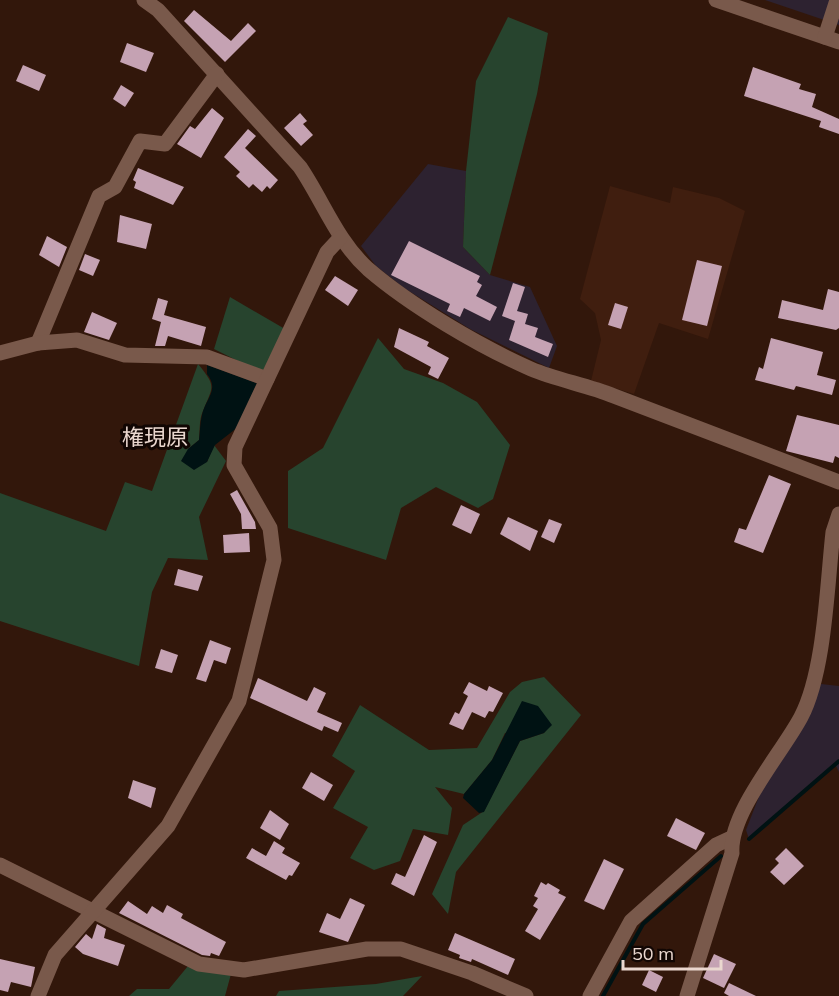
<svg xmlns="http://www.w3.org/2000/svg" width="839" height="996" font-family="Mulish,'Noto Sans JP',sans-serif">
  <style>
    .commercial { fill: #2d2230 }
    .built { fill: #401e0f }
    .green { fill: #27442e }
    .water { fill: #001213 }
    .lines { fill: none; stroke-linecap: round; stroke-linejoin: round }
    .stream { stroke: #001213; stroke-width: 4 }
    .building { fill: #c5a2b3 }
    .minor { stroke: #79594b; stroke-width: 15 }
    .labels { text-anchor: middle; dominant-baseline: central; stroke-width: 6; stroke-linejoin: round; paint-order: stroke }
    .neighbourhood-label { font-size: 22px; fill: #ead7cf; stroke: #110603 }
  </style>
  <rect width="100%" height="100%" fill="#32170b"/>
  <g class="commercial">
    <polygon points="765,0 839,0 839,25"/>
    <polygon points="428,164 466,171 463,247 490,275 530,287 557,346 549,368 470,329 404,288 376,266 361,246"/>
    <polygon points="821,684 839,686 839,772 835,764 749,839 746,830 763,786 804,726"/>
  </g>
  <polygon class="built" points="610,186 670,203 673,187 719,198 745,211 708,339 659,323 634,394 591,381 601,340 595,313 580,299"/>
  <g class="green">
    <polygon points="508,17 548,33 537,94 490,275 463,247 466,171 476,81"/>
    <polygon points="230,297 285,329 262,373 214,349"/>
    <polygon points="378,338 404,369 443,383 477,402 510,445 493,499 478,508 436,487 401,508 386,560 288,528 288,471 323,448"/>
    <path d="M198,364c19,23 15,22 5,47 -4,8 -3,20 -4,29l-11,9 19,13 7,-17 12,16 -27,56 9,43 -40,-2 -16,34 -13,74 -139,-45v-128l106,38 19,-49 27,9z"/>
    <polygon points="544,677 581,715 456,872 448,914 432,894 463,825 484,811 520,741 544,733 551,724 505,733 492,760 464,794 435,787 452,808 448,835 413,829 400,861 374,870 350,858 368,827 333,808 355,771 332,756 360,705 429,750 477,748 510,692 522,682"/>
    <polygon points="188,966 231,974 225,996 129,996 137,989 169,989"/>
    <polygon points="422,976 403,996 276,996 279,991 376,984"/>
  </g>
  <g class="water">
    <path d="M207,365l50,18 -19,44 -23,18 -8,17 -13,8 -13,-9 7,-12 11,-9c1,-8 1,-17 3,-25 3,-16 18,-25 5,-41z"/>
    <polygon points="522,701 538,706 552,725 544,733 520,741 484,812 479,813 463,798 464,794 492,760"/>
  </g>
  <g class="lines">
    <g class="stream">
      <polyline points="749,839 839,761"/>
      <polyline points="603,996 643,924 721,856"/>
    </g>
  </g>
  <g class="building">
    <polygon points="194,10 231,41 248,23 256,31 225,62 184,21"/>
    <polygon points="127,43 154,53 146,72 120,62"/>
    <polygon points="23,65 46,75 39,91 16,81"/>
    <polygon points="753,67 801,84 799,89 816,94 812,107 839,119 839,134 819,127 821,121 744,96"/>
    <polygon points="121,85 134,93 125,107 113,99"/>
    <polygon points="212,108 224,118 201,158 177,144 190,126 195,129"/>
    <polygon points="300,113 307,121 303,124 313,135 301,146 284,128"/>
    <polygon points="248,129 256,136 245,148 278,180 270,189 267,186 262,192 253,184 249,188 236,176 240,172 224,157"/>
    <polygon points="138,168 184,187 173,205 134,188 136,182 133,180"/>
    <polygon points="120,215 152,224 146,249 117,242"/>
    <polygon points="47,236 67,247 59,267 39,255"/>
    <polygon points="409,241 480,276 477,282 482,285 476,296 497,307 490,321 464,308 460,317 447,311 450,304 391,275"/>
    <polygon points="85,254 100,260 93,276 79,270"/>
    <polygon points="697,260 722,266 707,326 682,320"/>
    <polygon points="335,276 358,290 348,306 325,290"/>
    <polygon points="513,283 525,287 517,311 528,314 525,324 538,328 535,337 553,344 548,357 509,340 515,321 502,316"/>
    <polygon points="828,289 839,292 839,328 836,330 778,318 782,300 823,310"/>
    <polygon points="158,298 168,301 164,315 206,327 201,346 168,336 165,346 155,346 161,322 152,319"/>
    <polygon points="615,303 628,307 621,329 608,325"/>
    <polygon points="92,312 117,323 109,340 84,332"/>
    <polygon points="399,328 429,342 427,346 449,358 438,379 428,374 431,367 394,347"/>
    <polygon points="771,338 823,352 817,375 836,380 832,395 796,386 794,390 755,380 759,367 763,369"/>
    <polygon points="797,415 839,425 839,458 835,456 833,463 786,451"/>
    <polygon points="769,475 791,484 763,553 734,542 739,528 746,530"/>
    <polygon points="237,490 255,522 256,529 242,529 241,514 230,494"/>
    <polygon points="461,505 480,514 471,534 452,525"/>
    <polygon points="508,517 538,531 530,551 500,534"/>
    <polygon points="549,519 562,524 554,543 541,537"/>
    <polygon points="249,533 250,552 224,553 223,535"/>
    <polygon points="178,569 203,576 198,591 174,585"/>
    <polygon points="210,640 231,648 226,664 214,660 206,682 196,679"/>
    <polygon points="161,649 178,655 172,673 155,668"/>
    <polygon points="258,678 307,701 314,687 326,693 317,712 342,723 338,732 324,726 322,731 250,698"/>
    <polygon points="469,682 487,691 489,686 503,693 493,712 489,711 485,718 472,712 463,730 449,724 455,712 459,714 468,696 463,693"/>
    <polygon points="311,772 333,785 324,801 302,788"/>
    <polygon points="133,780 156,788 151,808 128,798"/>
    <polygon points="270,810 289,824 280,840 260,828"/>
    <polygon points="676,818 705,833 696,850 667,836"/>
    <polygon points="424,835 437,842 414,896 391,884 396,873 405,877"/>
    <polygon points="274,841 285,848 282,853 300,863 292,876 289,875 286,880 246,858 252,848 266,856"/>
    <polygon points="786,848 804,866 784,885 770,872 779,863 775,859"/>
    <polygon points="604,859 624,869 604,910 584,901"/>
    <polygon points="541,882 546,885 548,883 560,890 558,893 566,897 540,940 525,931 538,909 533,906 538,898 534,896"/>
    <polygon points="350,898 365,905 348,942 319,932 327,913 340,919"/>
    <polygon points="128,901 147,914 152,906 163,913 167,905 183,914 181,918 226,942 219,956 211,953 210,956 202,955 119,913"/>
    <polygon points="97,924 106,929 104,938 125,945 118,966 83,954 75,947 86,934 92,939"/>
    <polygon points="455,933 515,959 508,975 472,959 471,962 459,958 460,955 448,950"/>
    <polygon points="714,954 736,964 724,988 703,978"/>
    <polygon points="0,959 35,967 31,987 11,982 8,992 0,990"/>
    <polygon points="649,970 663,977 656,992 642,985"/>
    <polygon points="729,983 756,996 729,996 724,993"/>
  </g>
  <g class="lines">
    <g class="minor">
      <path d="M144,0l14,10 142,157c23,34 37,74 68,102 43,37 111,77 163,100 26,11 56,16 83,27 75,28 150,57 225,86"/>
      <polyline points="716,0 839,42"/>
      <polyline points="825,37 837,0"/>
      <polyline points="38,343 99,196 115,187 140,141 165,144 217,74"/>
      <polyline points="0,353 38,343 77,340 125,355 207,357 267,379"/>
      <polyline points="0,865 199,964 244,970 367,949 401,949 472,973 526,996"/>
      <polyline points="38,996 55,955 168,826 239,701 274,560 270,528 234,465 235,447 327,252 340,238"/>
      <polyline points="590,996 631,921 716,845 731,838"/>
      <path d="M687,996l45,-143c-3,-40 50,-100 69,-136 24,-46 26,-132 32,-185l6,-18"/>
    </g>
  </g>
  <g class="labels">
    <g class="neighbourhood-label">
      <text x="155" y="437">権現原</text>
    </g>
  </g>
  <path d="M623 960v9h98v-9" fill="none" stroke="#ead7cf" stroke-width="3"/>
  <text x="632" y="960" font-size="18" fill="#ead7cf" stroke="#110603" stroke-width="4.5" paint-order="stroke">50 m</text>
</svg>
